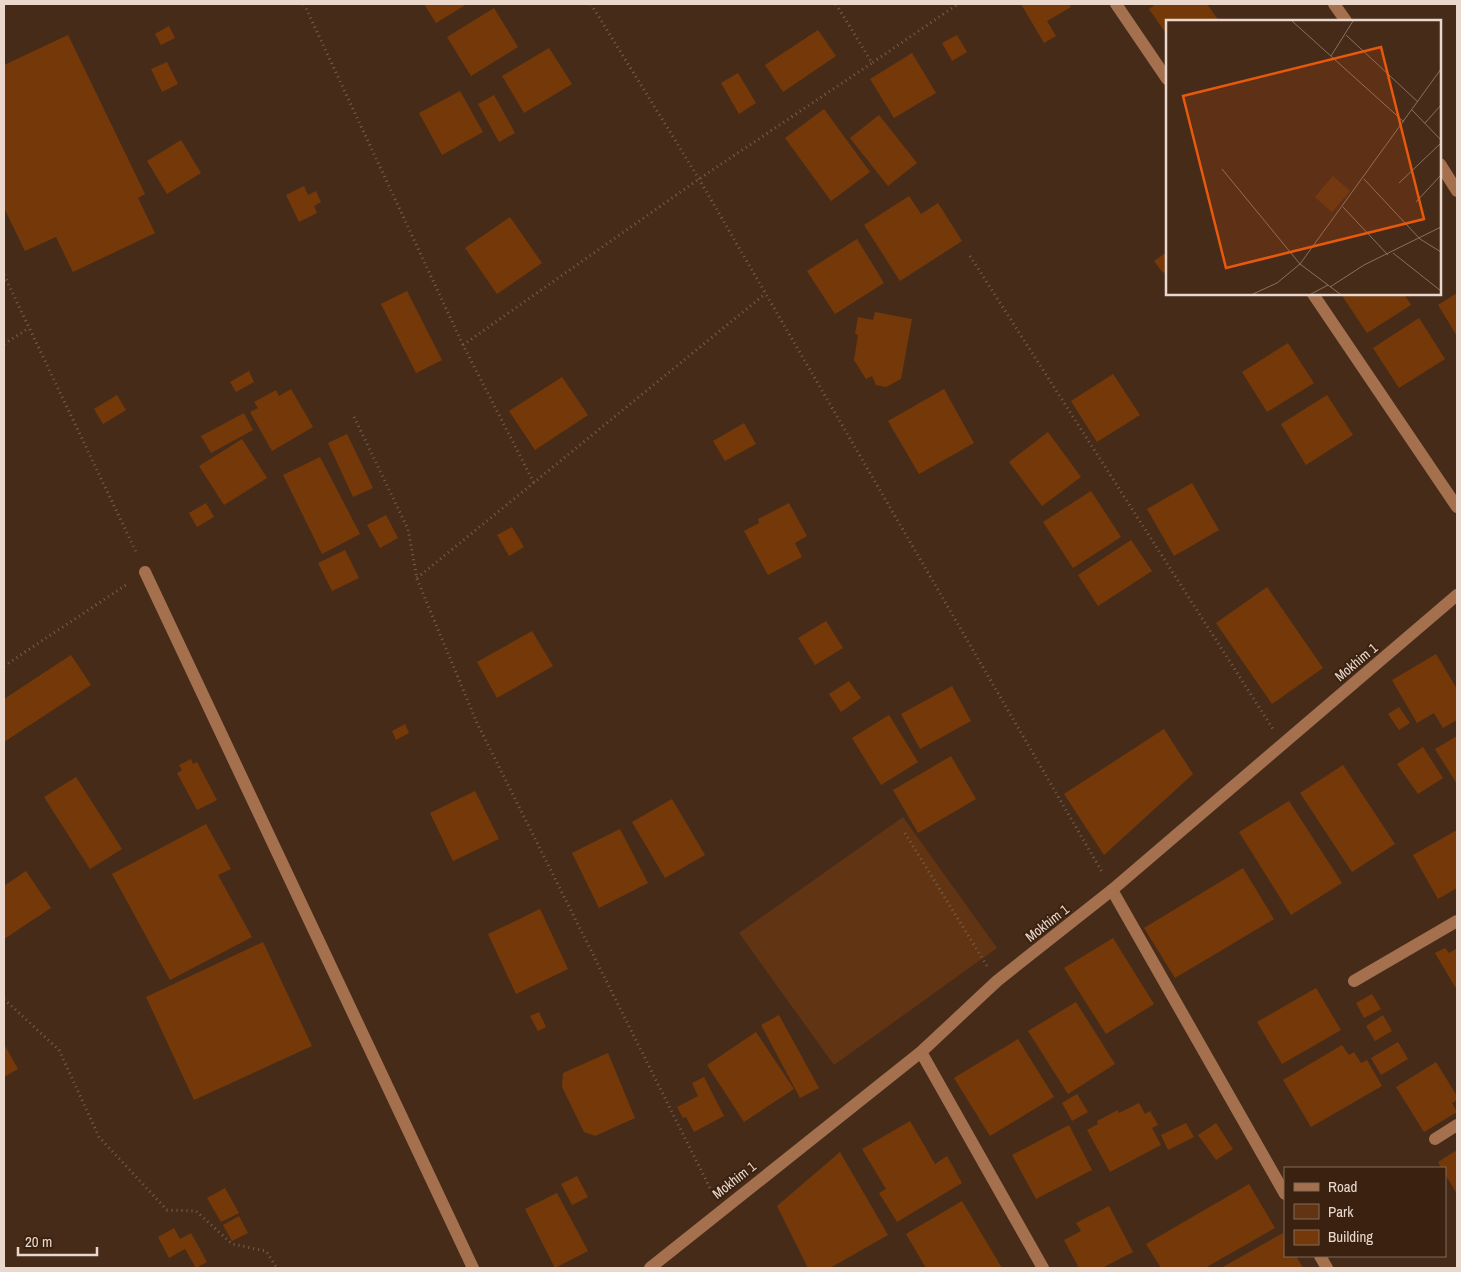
<svg xmlns="http://www.w3.org/2000/svg" width="1461" height="1272" font-family="'Archivo Narrow',sans-serif">
  <style>
    .green { fill: #613413 }
    .building { fill: #753909 }
    .lines { fill: none; stroke-linecap: round; stroke-linejoin: round }
    .path { stroke: #775f4f; stroke-width: 3; stroke-dasharray: 1 4; stroke-linecap: butt }
    .minor { stroke: #a5704e; stroke-width: 12 }
    .labels { text-anchor: middle; dominant-baseline: central; stroke-width: 4; stroke-linejoin: round; paint-order: stroke }
    .street-label { font-size: 14px; fill: #ead8cd; stroke: #3b210f }
    .inset-road { fill: none; stroke: #887061; stroke-width: 1 }
    .view { fill: #e8590c; fill-opacity: 0.15; stroke: #e8590c; stroke-width: 2.5 }
    .inset-edge { fill: none; stroke: #ead8cd; stroke-width: 2.5 }
  </style>
  <rect width="100%" height="100%" fill="#462b19"/>
  <polygon class="green" points="903,817 997,948 834,1065 739,933"/>
  <g class="building">
    <polygon points="424,4 467,4 436,23"/>
    <polygon points="1021,4 1069,4 1071,7 1047,21 1056,36 1044,43"/>
    <polygon points="1156,4 1207,4 1219,21 1167,21 1167,35 1149,9"/>
    <polygon points="494,8 518,47 471,76 447,37"/>
    <polygon points="169,26 175,38 161,45 155,34"/>
    <polygon points="818,30 836,56 783,92 765,65"/>
    <polygon points="68,35 145,194 138,198 155,233 73,272 56,237 25,251 4,208 4,65"/>
    <polygon points="957,35 967,52 952,61 942,43"/>
    <polygon points="549,48 572,84 524,113 502,76"/>
    <polygon points="912,53 936,93 894,118 870,79"/>
    <polygon points="167,62 178,84 162,92 151,69"/>
    <polygon points="738,73 756,103 739,114 721,83"/>
    <polygon points="460,91 483,132 442,155 419,113"/>
    <polygon points="494,95 515,133 499,142 478,104"/>
    <polygon points="824,109 870,172 831,201 785,138"/>
    <polygon points="879,115 917,163 888,186 850,138"/>
    <polygon points="181,140 201,173 167,194 147,161"/>
    <polygon points="304,186 308,195 316,191 321,202 314,206 317,213 299,222 286,195"/>
    <polygon points="909,196 921,214 938,203 962,241 900,281 864,225"/>
    <polygon points="510,217 542,263 497,294 465,248"/>
    <polygon points="857,239 884,283 835,314 807,271"/>
    <polygon points="1167,252 1167,270 1163,273 1154,261"/>
    <polygon points="407,291 442,360 416,373 381,304"/>
    <polygon points="1457,293 1457,336 1438,305"/>
    <polygon points="1341,294 1404,294 1411,305 1367,333"/>
    <polygon points="875,312 912,319 901,379 886,387 876,385 872,376 866,379 854,360 858,335 855,334 858,317 873,320"/>
    <polygon points="1419,318 1445,359 1399,388 1373,348"/>
    <polygon points="1288,343 1314,383 1267,412 1242,372"/>
    <polygon points="249,371 254,382 236,392 230,382"/>
    <polygon points="1113,374 1140,415 1097,442 1071,401"/>
    <polygon points="562,377 588,415 535,450 509,411"/>
    <polygon points="291,389 313,427 272,451 250,412 258,408 254,402 276,390 279,396"/>
    <polygon points="944,389 974,443 919,474 888,421"/>
    <polygon points="117,395 126,410 103,424 94,409"/>
    <polygon points="1327,395 1353,435 1306,465 1281,424"/>
    <polygon points="244,413 253,430 211,453 201,436"/>
    <polygon points="744,423 756,444 725,461 713,441"/>
    <polygon points="1048,432 1081,477 1042,506 1009,462"/>
    <polygon points="347,434 373,488 353,497 328,443"/>
    <polygon points="242,439 267,478 224,505 199,466"/>
    <polygon points="320,457 360,534 322,554 283,475"/>
    <polygon points="1192,483 1219,530 1174,556 1147,509"/>
    <polygon points="1091,491 1121,537 1073,568 1043,522"/>
    <polygon points="206,503 214,517 197,527 189,513"/>
    <polygon points="789,503 807,536 795,543 802,557 768,575 744,531 759,523 758,519"/>
    <polygon points="386,515 398,538 380,548 367,525"/>
    <polygon points="512,527 524,547 509,556 497,535"/>
    <polygon points="1131,540 1152,571 1098,606 1078,575"/>
    <polygon points="345,550 359,578 332,591 318,563"/>
    <polygon points="1267,587 1323,668 1272,704 1216,623"/>
    <polygon points="826,621 843,648 815,665 798,638"/>
    <polygon points="532,631 553,666 497,698 477,662"/>
    <polygon points="1436,654 1457,689 1457,720 1443,728 1434,713 1417,723 1392,680"/>
    <polygon points="71,655 91,685 4,742 4,699"/>
    <polygon points="849,681 861,698 841,712 829,694"/>
    <polygon points="952,686 971,721 920,749 901,714"/>
    <polygon points="1399,707 1410,723 1399,730 1388,714"/>
    <polygon points="889,715 918,762 881,785 852,738"/>
    <polygon points="405,724 409,733 396,740 392,731"/>
    <polygon points="1164,729 1193,774 1104,855 1064,794"/>
    <polygon points="1457,736 1457,784 1435,749"/>
    <polygon points="1423,747 1443,778 1418,794 1397,764"/>
    <polygon points="951,756 976,799 918,833 893,790"/>
    <polygon points="191,759 193,764 197,762 217,800 197,810 177,773 182,770 179,765"/>
    <polygon points="1343,765 1395,844 1352,872 1300,793"/>
    <polygon points="76,777 122,849 90,869 44,797"/>
    <polygon points="475,791 499,839 453,861 430,813"/>
    <polygon points="672,799 705,855 665,878 632,822"/>
    <polygon points="1289,801 1342,883 1291,915 1239,832"/>
    <polygon points="206,824 231,869 218,875 252,937 170,980 112,874"/>
    <polygon points="620,829 648,883 599,908 572,853"/>
    <polygon points="1457,830 1457,888 1438,899 1413,855"/>
    <polygon points="1243,868 1274,919 1175,978 1144,928"/>
    <polygon points="26,871 51,908 4,939 4,886"/>
    <polygon points="540,909 568,969 516,994 488,934"/>
    <polygon points="1113,938 1154,1004 1106,1034 1064,968"/>
    <polygon points="263,942 312,1046 194,1100 146,997"/>
    <polygon points="1445,948 1449,953 1457,948 1457,990 1435,953"/>
    <polygon points="1316,988 1341,1030 1282,1064 1257,1022"/>
    <polygon points="1372,994 1381,1009 1364,1018 1356,1003"/>
    <polygon points="1076,1002 1115,1064 1068,1094 1028,1031"/>
    <polygon points="539,1012 546,1027 538,1031 530,1016"/>
    <polygon points="779,1015 819,1088 800,1098 761,1025"/>
    <polygon points="1383,1015 1392,1031 1375,1041 1366,1026"/>
    <polygon points="756,1032 794,1089 744,1122 707,1065"/>
    <polygon points="1018,1039 1054,1097 990,1136 954,1078"/>
    <polygon points="1398,1042 1408,1059 1381,1075 1371,1058"/>
    <polygon points="4,1044 18,1069 4,1077"/>
    <polygon points="1342,1045 1349,1055 1354,1052 1361,1063 1367,1060 1382,1086 1311,1127 1283,1080"/>
    <polygon points="608,1053 635,1118 595,1136 584,1132 562,1087 563,1073"/>
    <polygon points="1436,1062 1457,1096 1457,1100 1452,1103 1457,1112 1424,1132 1396,1087"/>
    <polygon points="704,1077 724,1116 694,1132 686,1117 683,1118 677,1107 698,1096 692,1083"/>
    <polygon points="1077,1094 1088,1112 1072,1121 1062,1103"/>
    <polygon points="1139,1103 1145,1114 1150,1111 1158,1125 1152,1128 1161,1145 1110,1172 1087,1130 1098,1124 1097,1121 1118,1110 1119,1113"/>
    <polygon points="910,1121 935,1164 947,1156 962,1183 897,1222 879,1193 886,1189 862,1149"/>
    <polygon points="1186,1123 1194,1137 1168,1150 1161,1135"/>
    <polygon points="1216,1123 1233,1149 1216,1160 1198,1135"/>
    <polygon points="1069,1125 1092,1170 1036,1199 1012,1155"/>
    <polygon points="1457,1150 1457,1194 1445,1174 1445,1168 1441,1168 1438,1162"/>
    <polygon points="840,1152 888,1235 830,1268 808,1268 777,1206"/>
    <polygon points="577,1176 588,1197 572,1205 561,1184"/>
    <polygon points="1249,1184 1275,1228 1205,1268 1161,1268 1146,1244"/>
    <polygon points="225,1188 239,1213 221,1222 207,1198"/>
    <polygon points="557,1193 588,1251 555,1268 525,1209"/>
    <polygon points="962,1201 1002,1268 926,1268 906,1234"/>
    <polygon points="1109,1206 1133,1252 1102,1268 1079,1268 1064,1240 1081,1231 1076,1223"/>
    <polygon points="239,1216 248,1233 232,1241 223,1225"/>
    <polygon points="174,1228 180,1239 191,1233 207,1262 196,1268 185,1249 169,1258 158,1237"/>
    <polygon points="1283,1233 1285,1256 1296,1256 1303,1268 1221,1268"/>
  </g>
  <g class="lines">
    <g class="path">
      <polyline points="304,4 463,345 534,483"/>
      <polyline points="591,4 699,179 1102,872"/>
      <polyline points="836,4 872,63 958,4"/>
      <polyline points="970,256 1273,729"/>
      <polyline points="4,275 137,554"/>
      <polyline points="4,344 29,328"/>
      <polyline points="463,345 699,179 872,63"/>
      <polyline points="354,417 408,529 417,579 477,723 713,1194"/>
      <polyline points="417,578 765,294"/>
      <polyline points="4,666 129,583"/>
      <polyline points="905,833 987,966"/>
      <polyline points="4,999 59,1050 99,1137 167,1210 196,1211 232,1244 266,1251 277,1268"/>
    </g>
    <g class="minor">
      <polyline points="1116,4 1167,79"/>
      <polyline points="1334,4 1346,21"/>
      <polyline points="1440,164 1457,191"/>
      <polyline points="1313,294 1457,507"/>
      <polyline points="145,572 473,1268"/>
      <polyline points="1112,890 1285,1194"/>
      <polyline points="1354,981 1457,921"/>
      <polyline points="921,1052 1043,1268"/>
      <polyline points="1435,1139 1457,1125"/>
      <polyline points="1320,1256 1327,1268"/>
      <polyline points="650,1268 921,1052 997,981 1112,890 1457,595"/>
    </g>
  </g>
  <g class="labels">
    <g class="street-label">
      <text transform="translate(1356 662) rotate(-40)">Mokhim 1</text>
      <text transform="translate(1047 923) rotate(-38)">Mokhim 1</text>
      <text transform="translate(734 1180) rotate(-38)">Mokhim 1</text>
    </g>
  </g>
  <g transform="translate(1166 20)">
    <rect width="275" height="275" fill="#462b19"/>
    <path d="M167,156l17,15 -18,21 -17,-15z" fill="#613413"/>
    <path class="inset-road" d="M126,1l112,101M180,15l72,67M165,36l22,-35M246,90l29,30M259,103l16,-18M56,149l78,95 40,30M198,159l56,60 21,13M233,163l42,-40M250,182l25,-27M177,187l45,48M227,233l48,38M164,267l34,-22 77,-38M87,274l24,-11 23,-19 141,-195M145,274l17,-9"/>
    <path class="view" d="M215,27l43,172 -198,49 -43,-172z"/>
    <rect width="275" height="275" class="inset-edge"/>
  </g>
  <rect width="1461" height="1272" fill="none" stroke="#ead8cd" stroke-width="10"/>
  <rect x="1284" y="1167" width="162" height="90" fill="#3b210f" stroke="#816a5b"/>
  <rect x="1294" y="1183" width="25" height="8" fill="#a5704e" stroke="#816a5b"/>
  <text x="1328" y="1192" font-size="15" fill="#ead8cd">Road</text>
  <rect x="1294" y="1204" width="25" height="15" fill="#613413" stroke="#816a5b"/>
  <text x="1328" y="1217" font-size="15" fill="#ead8cd">Park</text>
  <rect x="1294" y="1230" width="25" height="15" fill="#753909" stroke="#816a5b"/>
  <text x="1328" y="1242" font-size="15" fill="#ead8cd">Building</text>
  <path d="M18 1247v8h79v-8" fill="none" stroke="#ead8cd" stroke-width="2.5"/>
  <text x="25" y="1247" font-size="15" fill="#ead8cd" stroke="#3b210f" stroke-width="4" paint-order="stroke">20 m</text>
</svg>
